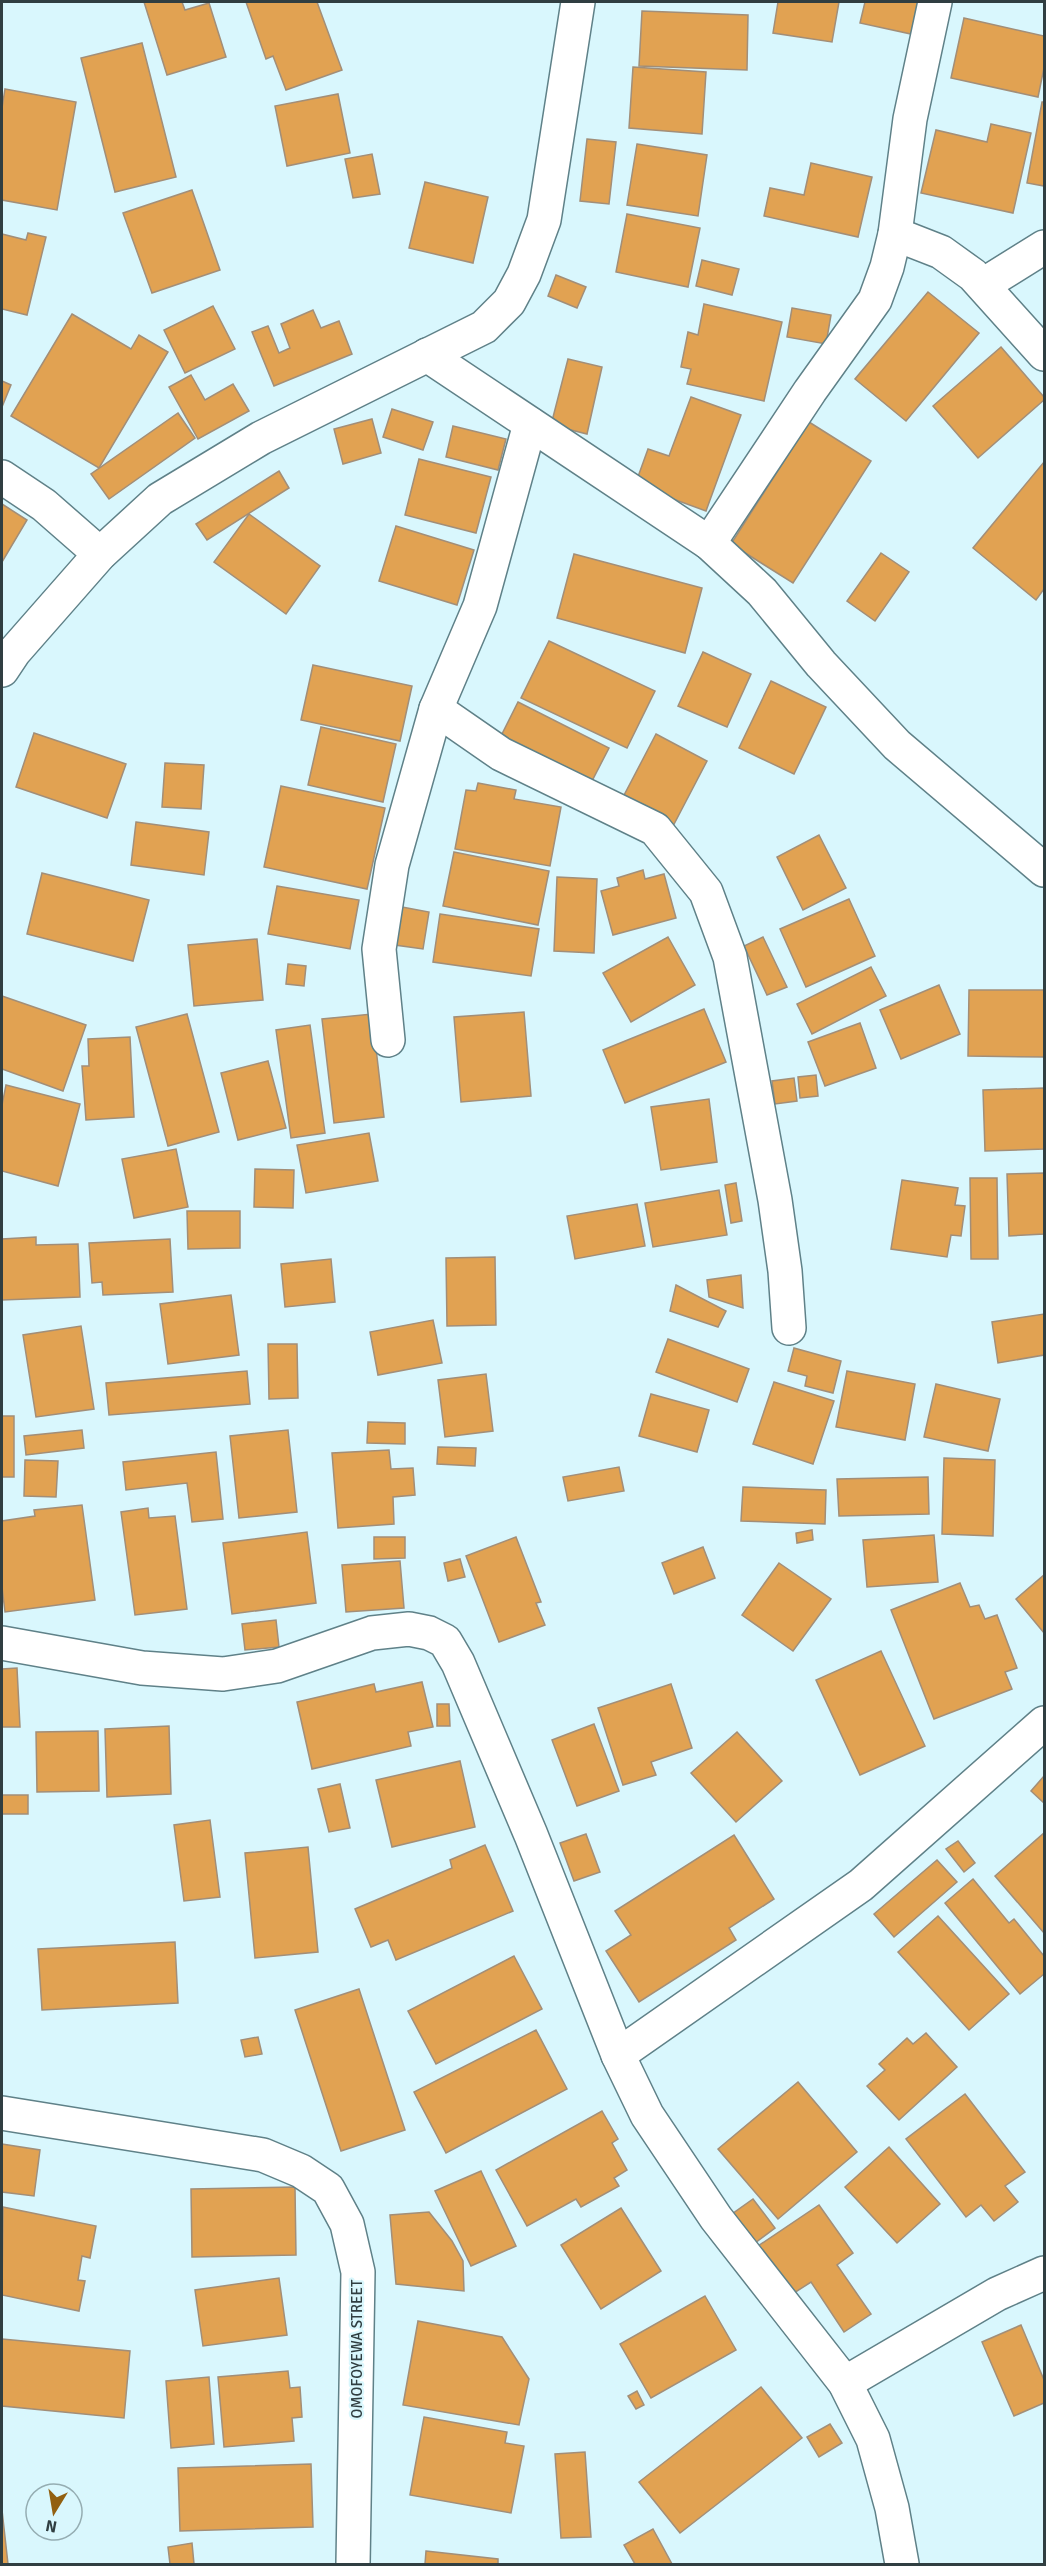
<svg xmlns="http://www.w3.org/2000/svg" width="1046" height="2566" font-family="Signika,sans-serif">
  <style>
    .building { fill: #e1a252; stroke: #a28e78; stroke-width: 1.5 }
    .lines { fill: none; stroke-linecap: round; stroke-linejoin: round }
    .minor-casing { stroke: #5f8188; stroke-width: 36 }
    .minor { stroke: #fff; stroke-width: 33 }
    .labels { text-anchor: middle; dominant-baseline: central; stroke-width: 4.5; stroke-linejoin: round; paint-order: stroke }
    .street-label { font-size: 15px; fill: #303e41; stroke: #d9f7fd }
  </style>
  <rect width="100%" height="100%" fill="#d9f7fd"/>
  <g class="building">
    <polygon points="144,2 182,2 185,10 209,3 226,57 167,75"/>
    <polygon points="246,2 317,2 342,70 286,90 273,56 266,59"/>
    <polygon points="778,2 839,2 832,42 773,33"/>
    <polygon points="865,2 918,2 911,34 860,23"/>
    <polygon points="642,11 748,15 747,70 639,66"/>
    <polygon points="964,18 1044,36 1044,68 1038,97 951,78"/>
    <polygon points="142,43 176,177 115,192 81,58"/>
    <polygon points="633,67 706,72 702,134 629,128"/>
    <polygon points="5,89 76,102 57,210 2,200 2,108"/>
    <polygon points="338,94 350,153 287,166 275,106"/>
    <polygon points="1042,102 1044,102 1044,186 1027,183"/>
    <polygon points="991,124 1031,133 1013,213 921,193 936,130 987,142"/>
    <polygon points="587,139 616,142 609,204 580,201"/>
    <polygon points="637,144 707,155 698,216 627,205"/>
    <polygon points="372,154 380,194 353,198 345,159"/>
    <polygon points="811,163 872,177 858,237 764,216 770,188 804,195"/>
    <polygon points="425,182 488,197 473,263 409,248"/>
    <polygon points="192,190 220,270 152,293 123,213"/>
    <polygon points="627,214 700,228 688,287 616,272"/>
    <polygon points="28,233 46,237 27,315 2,309 2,234 26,240"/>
    <polygon points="702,260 739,269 732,295 696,286"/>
    <polygon points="556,275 586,287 577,308 548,296"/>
    <polygon points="928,292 979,333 906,421 855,379"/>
    <polygon points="704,304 782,322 764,401 687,384 691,369 681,367 688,332 698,335"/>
    <polygon points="213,306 235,349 185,373 164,330"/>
    <polygon points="792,308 831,315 826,344 787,337"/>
    <polygon points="313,310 321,328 339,321 352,354 274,386 252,332 268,326 279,353 290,348 281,324"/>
    <polygon points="72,314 131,349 139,335 168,352 99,468 11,416"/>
    <polygon points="1001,347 1044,397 1044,400 978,458 933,406"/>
    <polygon points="568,359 602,367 587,434 551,425"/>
    <polygon points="191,375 205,400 233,384 249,411 198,439 169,387"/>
    <polygon points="2,381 11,385 2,407"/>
    <polygon points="691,397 741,415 706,511 635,485 648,449 669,456"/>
    <polygon points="392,409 433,422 423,450 383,437"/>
    <polygon points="178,413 195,438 109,499 91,474"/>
    <polygon points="372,419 381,453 343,464 334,429"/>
    <polygon points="809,422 871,461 793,583 731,544"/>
    <polygon points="453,426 506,439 498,470 446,457"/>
    <polygon points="419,459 491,477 476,533 405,515"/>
    <polygon points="1044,462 1044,589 1036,600 973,548"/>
    <polygon points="279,471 289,488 207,540 196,524"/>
    <polygon points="2,504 27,520 2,562"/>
    <polygon points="249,514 320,566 286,614 214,562"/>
    <polygon points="396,526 474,550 457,605 379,581"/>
    <polygon points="881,553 909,572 875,621 847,601"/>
    <polygon points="574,554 702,588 685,653 557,618"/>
    <polygon points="549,641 655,691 627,748 521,698"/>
    <polygon points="703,652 751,674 727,727 678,706"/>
    <polygon points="313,665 412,686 400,741 301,720"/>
    <polygon points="771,681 826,707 794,774 739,748"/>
    <polygon points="518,702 609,748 592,781 501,736"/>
    <polygon points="321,727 396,744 383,802 308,785"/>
    <polygon points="34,733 126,764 107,818 16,787"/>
    <polygon points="656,734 707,761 672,828 621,801"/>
    <polygon points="165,763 204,765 201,809 162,807"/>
    <polygon points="478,783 516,790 514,799 561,807 550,866 455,849 466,790 476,791"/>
    <polygon points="281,786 385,808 367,889 264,867"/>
    <polygon points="136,822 209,832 204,875 131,865"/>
    <polygon points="819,835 846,888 803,910 777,857"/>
    <polygon points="454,852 549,871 538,925 443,906"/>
    <polygon points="643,870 645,879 664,874 676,918 613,935 601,891 619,886 617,878"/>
    <polygon points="42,873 149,900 133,961 27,934"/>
    <polygon points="557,877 597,879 594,953 554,951"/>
    <polygon points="277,886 359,900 350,949 268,934"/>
    <polygon points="849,899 875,956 806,987 780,929"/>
    <polygon points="402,907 429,912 423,949 395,945"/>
    <polygon points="440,914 539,929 531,976 433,962"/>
    <polygon points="668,937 695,985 631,1022 603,973"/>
    <polygon points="763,937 787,987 767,995 744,946"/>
    <polygon points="257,939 263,1000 194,1006 188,945"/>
    <polygon points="288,964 306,966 304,986 286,984"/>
    <polygon points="871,967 886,996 812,1034 797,1004"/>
    <polygon points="939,985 960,1034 901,1059 880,1010"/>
    <polygon points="969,990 1044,990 1044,1057 968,1056"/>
    <polygon points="2,996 86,1025 63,1091 2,1069"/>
    <polygon points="704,1009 726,1062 625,1103 603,1050"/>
    <polygon points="524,1012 531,1096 461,1102 454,1017"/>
    <polygon points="187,1014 219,1132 168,1146 136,1027"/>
    <polygon points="372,1014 384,1117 334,1123 322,1019"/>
    <polygon points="860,1023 876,1068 825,1086 808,1042"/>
    <polygon points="310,1025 325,1133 291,1138 276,1030"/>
    <polygon points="130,1037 134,1117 86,1120 82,1066 89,1066 88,1039"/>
    <polygon points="268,1061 286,1128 238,1140 221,1073"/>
    <polygon points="816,1075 818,1096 800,1098 798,1077"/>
    <polygon points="794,1078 797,1101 775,1104 772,1081"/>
    <polygon points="6,1085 80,1104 58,1186 2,1171 2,1105"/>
    <polygon points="1044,1088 1044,1149 985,1151 983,1090"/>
    <polygon points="709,1099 717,1162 661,1170 651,1107"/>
    <polygon points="369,1133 378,1181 306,1193 297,1145"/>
    <polygon points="176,1149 188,1207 134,1218 122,1159"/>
    <polygon points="255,1169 294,1170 293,1208 254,1207"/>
    <polygon points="1044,1173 1044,1234 1009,1236 1007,1174"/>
    <polygon points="970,1178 997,1178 998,1259 971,1259"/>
    <polygon points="902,1180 958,1188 955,1205 965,1206 961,1236 951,1235 947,1257 891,1249"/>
    <polygon points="736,1183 742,1221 731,1223 725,1185"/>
    <polygon points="719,1190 727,1235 653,1247 645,1203"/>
    <polygon points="637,1204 645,1246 575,1259 567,1216"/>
    <polygon points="187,1211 240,1211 240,1248 188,1249"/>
    <polygon points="36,1237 36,1245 78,1244 80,1297 2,1300 2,1239"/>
    <polygon points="170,1239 173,1292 103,1295 102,1282 92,1283 89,1243"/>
    <polygon points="495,1257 496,1325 447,1326 446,1258"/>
    <polygon points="331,1259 335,1302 285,1307 281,1264"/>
    <polygon points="741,1275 743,1308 709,1297 707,1280"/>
    <polygon points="676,1285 726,1311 718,1327 670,1311"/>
    <polygon points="231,1295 239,1355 168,1364 160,1304"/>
    <polygon points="1044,1314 1044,1355 998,1363 992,1322"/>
    <polygon points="433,1320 442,1363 378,1375 370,1332"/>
    <polygon points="81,1326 94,1409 36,1417 23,1335"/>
    <polygon points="668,1339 749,1369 737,1402 656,1372"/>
    <polygon points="268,1344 297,1344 298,1398 269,1399"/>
    <polygon points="794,1348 841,1361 833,1393 805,1386 807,1376 788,1371"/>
    <polygon points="247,1371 250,1404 109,1415 106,1383"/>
    <polygon points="847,1371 915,1384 905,1440 836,1427"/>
    <polygon points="486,1374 493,1431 445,1437 438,1380"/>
    <polygon points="774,1382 834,1401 813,1464 753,1444"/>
    <polygon points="936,1384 1000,1399 988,1451 924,1437"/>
    <polygon points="651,1394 709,1410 697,1452 639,1436"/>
    <rect x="2" y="1416" width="12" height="61"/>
    <polygon points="368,1422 405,1423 405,1444 367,1443"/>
    <polygon points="82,1430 84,1448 26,1455 24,1436"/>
    <polygon points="288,1430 297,1512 239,1518 230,1436"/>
    <polygon points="438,1447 476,1448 475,1466 437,1464"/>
    <polygon points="389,1450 391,1469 413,1468 415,1495 393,1497 394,1524 338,1528 332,1453"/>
    <polygon points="216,1452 223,1519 192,1522 187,1483 126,1490 123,1462"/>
    <polygon points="944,1458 995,1460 993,1536 942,1534"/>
    <polygon points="25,1460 58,1461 56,1497 24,1496"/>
    <polygon points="619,1467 624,1491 568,1501 563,1477"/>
    <polygon points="928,1477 929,1514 839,1516 837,1479"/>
    <polygon points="743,1487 826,1490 825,1524 741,1521"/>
    <polygon points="82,1505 95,1600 5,1612 2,1587 2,1521 35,1516 34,1510"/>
    <polygon points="148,1508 149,1518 175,1516 187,1609 135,1615 121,1512"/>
    <polygon points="812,1530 813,1540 797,1543 796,1533"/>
    <polygon points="307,1532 316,1603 232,1614 223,1543"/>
    <polygon points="934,1535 938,1582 867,1587 863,1540"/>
    <polygon points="374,1537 405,1537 405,1558 374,1559"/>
    <polygon points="516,1537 541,1602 536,1603 545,1625 499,1642 466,1556"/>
    <polygon points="703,1547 715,1578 674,1594 662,1563"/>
    <polygon points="460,1559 465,1577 448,1581 444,1563"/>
    <polygon points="400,1561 404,1608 346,1612 342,1565"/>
    <polygon points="779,1563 831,1599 793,1651 742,1615"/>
    <polygon points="1044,1575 1044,1633 1016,1599"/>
    <polygon points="960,1583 970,1607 979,1605 985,1619 997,1615 1017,1668 1005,1672 1012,1689 934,1719 891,1610"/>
    <polygon points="276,1620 279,1647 245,1650 242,1624"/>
    <polygon points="881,1651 925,1746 860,1775 816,1680"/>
    <polygon points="17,1668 20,1727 2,1727 2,1669"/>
    <polygon points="422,1682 433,1727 408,1732 411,1746 312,1769 297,1702 374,1684 376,1692"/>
    <polygon points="671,1684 692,1748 651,1762 656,1775 623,1785 598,1708"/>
    <polygon points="437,1704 449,1704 450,1726 437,1726"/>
    <polygon points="594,1724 619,1791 577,1806 552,1740"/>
    <polygon points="169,1726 171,1794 107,1797 105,1729"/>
    <polygon points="98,1731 99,1791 37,1792 36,1732"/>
    <polygon points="737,1732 782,1781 736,1822 691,1773"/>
    <polygon points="460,1761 475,1827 392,1847 376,1780"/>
    <polygon points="1044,1776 1044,1803 1031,1791"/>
    <polygon points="340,1784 350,1828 329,1832 318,1789"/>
    <rect x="2" y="1795" width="26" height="19"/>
    <polygon points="210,1820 220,1897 184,1901 174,1825"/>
    <polygon points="1044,1833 1044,1933 995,1876"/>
    <polygon points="586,1834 600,1872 574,1881 560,1843"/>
    <polygon points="734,1835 774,1899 729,1928 736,1940 639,2002 606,1951 631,1935 615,1911"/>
    <polygon points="958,1841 975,1863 964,1872 946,1849"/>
    <polygon points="485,1845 513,1911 396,1960 388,1940 371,1947 355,1909 452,1868 450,1860"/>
    <polygon points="308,1847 318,1952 255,1958 245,1853"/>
    <polygon points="937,1860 957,1882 894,1937 874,1914"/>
    <polygon points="973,1879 1009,1923 1014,1919 1044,1956 1044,1974 1020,1994 945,1903"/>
    <polygon points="938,1916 1009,1994 969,2030 898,1952"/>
    <polygon points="175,1942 178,2003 42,2010 38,1949"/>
    <polygon points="514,1956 542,2009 436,2064 408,2011"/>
    <polygon points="359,1989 405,2130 341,2151 295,2010"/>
    <polygon points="536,2030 567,2089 446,2153 414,2092"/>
    <polygon points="926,2033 957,2067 899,2120 867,2086 885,2070 879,2064 907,2038 913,2044"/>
    <polygon points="258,2037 262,2054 245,2057 241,2040"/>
    <polygon points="798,2082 857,2152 778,2219 718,2149"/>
    <polygon points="965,2094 1025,2172 1005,2186 1018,2202 994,2221 981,2205 966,2217 906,2139"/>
    <polygon points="602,2111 618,2139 612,2143 627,2170 614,2178 619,2186 581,2207 576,2199 527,2226 496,2170"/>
    <polygon points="2,2144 40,2150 34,2196 2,2192"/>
    <polygon points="889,2147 940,2204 897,2243 845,2187"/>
    <polygon points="481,2171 516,2246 471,2266 435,2191"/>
    <polygon points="295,2187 296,2255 192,2257 191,2189"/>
    <polygon points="753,2199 775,2228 755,2243 732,2214"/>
    <polygon points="819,2205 853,2253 837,2265 871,2314 844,2332 811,2282 791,2295 758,2246"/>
    <polygon points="3,2207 96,2226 90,2258 82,2256 78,2280 85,2281 79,2311 2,2295"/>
    <polygon points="621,2208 661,2271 601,2309 561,2245"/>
    <polygon points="429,2212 452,2241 463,2261 464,2291 396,2284 390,2215"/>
    <polygon points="279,2278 287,2335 203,2346 195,2290"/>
    <polygon points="705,2296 736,2350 651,2398 620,2344"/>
    <polygon points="418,2321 502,2337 529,2379 519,2425 403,2405"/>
    <polygon points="1021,2325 1044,2380 1044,2403 1014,2416 982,2342"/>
    <polygon points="2,2339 130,2351 124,2418 2,2406"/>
    <polygon points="288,2371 290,2388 300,2387 302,2417 292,2418 294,2441 224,2447 218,2377"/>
    <polygon points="209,2377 214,2444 171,2448 166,2381"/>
    <polygon points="761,2387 802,2438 680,2533 639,2482"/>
    <polygon points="637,2391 644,2405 636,2409 628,2396"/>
    <polygon points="424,2417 507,2432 505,2443 524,2446 511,2513 410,2495"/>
    <polygon points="830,2424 842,2443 819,2457 807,2437"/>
    <polygon points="585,2452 591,2537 561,2538 555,2454"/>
    <polygon points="311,2464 313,2527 180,2531 178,2468"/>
    <polygon points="2,2510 8,2564 2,2564"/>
    <polygon points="653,2529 672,2564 635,2564 624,2545"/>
    <polygon points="192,2543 194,2564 170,2564 168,2547"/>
    <polygon points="426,2551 498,2559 498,2564 425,2564"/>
  </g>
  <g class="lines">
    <defs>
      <g id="minor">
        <polyline points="895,234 941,252 973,275 1044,354"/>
        <polyline points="983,285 1044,247"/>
        <polyline points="427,355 709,543 762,592 821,664 897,745 1044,870"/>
        <polyline points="2,477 44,505 100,554"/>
        <polyline points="709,543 810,391 875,300 887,267 895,234 910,119 935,2"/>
        <polyline points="2,670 14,652 100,554 160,499 261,438 484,327 509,302 524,274 544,220 578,2"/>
        <polyline points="436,709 501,754 655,829 706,892 730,957 775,1200 785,1271 789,1328"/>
        <polyline points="388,1040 379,949 392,865 436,709 480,606 530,424"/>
        <polyline points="2,1643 142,1668 223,1674 277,1666 372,1633 409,1629 429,1633 445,1641 458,1663 531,1835 618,2055 647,2115 716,2218 845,2383 873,2439 892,2508 902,2564"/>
        <polyline points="618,2055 861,1885 1044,1723"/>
        <polyline points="2,2113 263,2155 301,2171 328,2189 347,2224 358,2272 353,2564"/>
        <polyline points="845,2383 997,2294 1044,2273"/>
      </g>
    </defs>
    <use href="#minor" class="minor-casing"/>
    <use href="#minor" class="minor"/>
  </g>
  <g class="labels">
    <g class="street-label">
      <text transform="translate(357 2349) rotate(-90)">OMOFOYEWA STREET</text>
    </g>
  </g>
  <rect width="1046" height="2566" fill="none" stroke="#303e41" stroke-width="6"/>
  <g transform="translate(54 2512) rotate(191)"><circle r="28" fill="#d9f7fd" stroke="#95adb2" stroke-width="1.5"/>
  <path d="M0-4.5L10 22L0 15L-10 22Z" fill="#926011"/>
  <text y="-9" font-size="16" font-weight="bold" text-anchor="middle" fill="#303e41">N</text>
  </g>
</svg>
